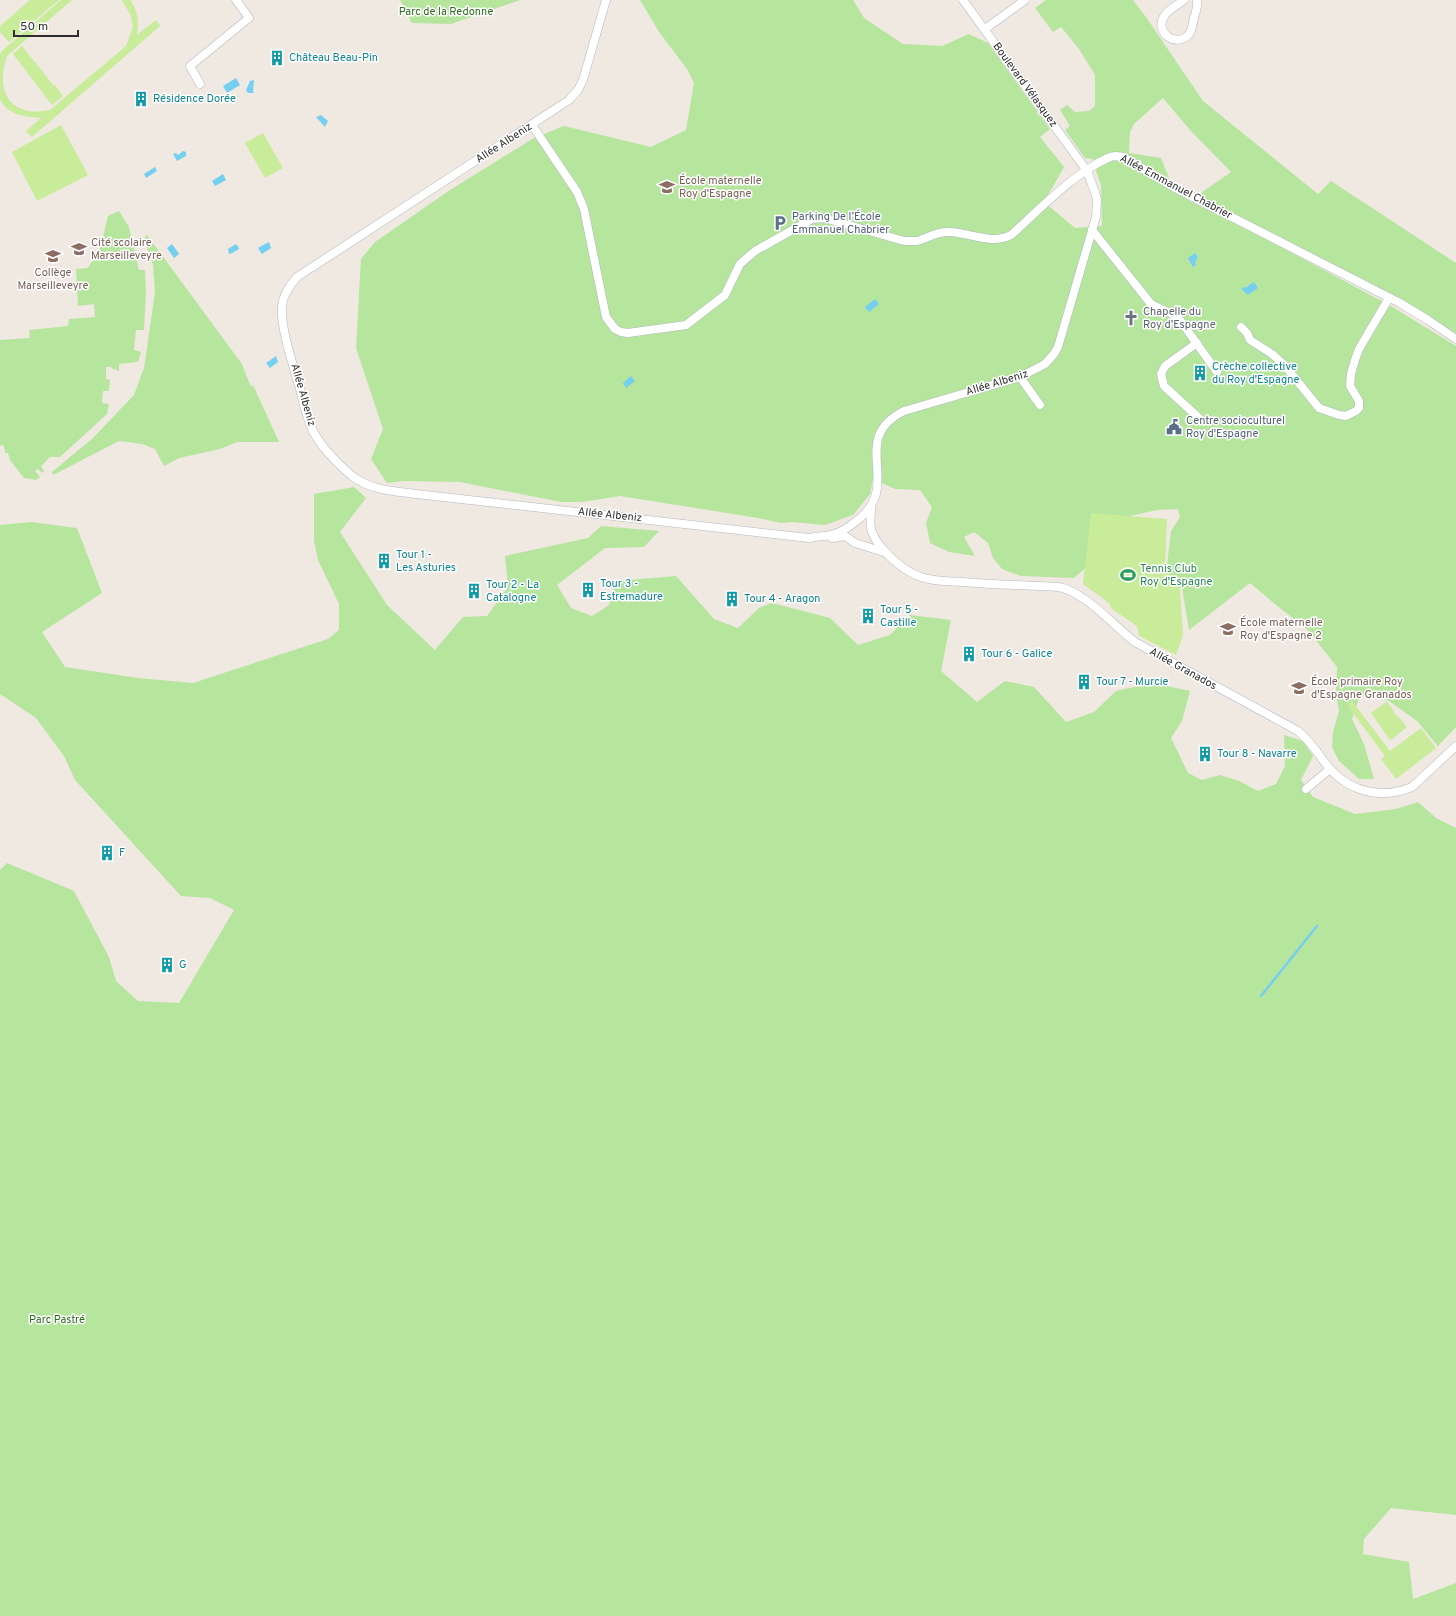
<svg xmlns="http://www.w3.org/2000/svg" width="1456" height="1616" font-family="Overpass,sans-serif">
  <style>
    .green { fill: #b6e59e }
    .pitch { fill: #c9ec9a }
    .water { fill: #75cff0 }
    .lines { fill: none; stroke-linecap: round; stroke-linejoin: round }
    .stream { stroke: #75cff0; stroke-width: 2.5 }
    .street-casing { stroke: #b4b7c1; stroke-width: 9 }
    .street { stroke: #fff; stroke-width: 8 }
    .labels { text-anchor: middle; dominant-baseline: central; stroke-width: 3; stroke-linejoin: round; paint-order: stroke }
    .park-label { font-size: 11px; fill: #2c6e1b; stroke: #fff }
    .culture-label { font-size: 11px; fill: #0d838f; stroke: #fff; text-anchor: start }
    .street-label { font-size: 11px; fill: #2e2e2e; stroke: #fff }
    .education-label { font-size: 11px; fill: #785e54; stroke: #fff; text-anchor: start }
    .service-label { font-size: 11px; fill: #4e5e75; stroke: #fff; text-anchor: start }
    .worship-label { font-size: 11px; fill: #5b616d; stroke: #fff; text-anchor: start }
    .leisure-label { font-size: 11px; fill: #27864d; stroke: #fff; text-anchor: start }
  </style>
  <rect width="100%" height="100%" fill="#efe9e1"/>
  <g class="green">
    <polygon points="400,0 520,0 451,24 412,23"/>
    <polygon points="640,0 853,0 864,18 903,44 942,46 969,34 988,43 1050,129 1040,137 1064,167 1044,202 1075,228 1102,226 1101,185 1095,168 1108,161 1122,161 1192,202 1275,244 1391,306 1456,346 1456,727 1438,746 1417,721 1389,701 1360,695 1352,719 1364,744 1374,779 1359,779 1339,761 1332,747 1333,732 1339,711 1336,694 1337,667 1308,630 1276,605 1250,583 1189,630 1182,588 1131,589 1166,574 1171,531 1180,517 1178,509 1157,510 1121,518 1090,564 1074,578 1021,576 1002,569 993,558 988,543 974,532 964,537 975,556 949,552 930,543 926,523 932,507 920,490 895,489 873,479 870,494 853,515 825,525 793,522 781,523 758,518 620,496 582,502 561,502 460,482 403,481 387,483 371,459 383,429 356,348 361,259 375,242 450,190 534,138 564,126 651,147 686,130 694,83 687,69 659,32"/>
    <polygon points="1046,0 1133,0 1148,20 1203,101 1318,194 1331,181 1456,263 1456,336 1198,195 1231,172 1190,130 1163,98 1134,124 1130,132 1129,153 1161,158 1169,178 1128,156 1113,154 1093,160 1092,159 1085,158 1065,130 1070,126 1060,110 1067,105 1075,112 1089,111 1095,106 1095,75 1079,49 1061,27 1053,32 1035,8"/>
    <polygon points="119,211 129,227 139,270 145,270 146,293 144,330 136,330 134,350 141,352 138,362 119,364 119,371 117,371 116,369 113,369 111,367 106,367 106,379 110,380 109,391 103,391 102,403 109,404 107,414 60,457 50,457 41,466 44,471 42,473 38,469 35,471 40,477 36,480 24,478 10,460 8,453 5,453 4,446 0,445 0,340 30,338 29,330 68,326 69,319 95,317 94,304 78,306 76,269 88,268 100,249 108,216"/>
    <polygon points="147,235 242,364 250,385 254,387 279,442 237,442 220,449 179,458 164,466 155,449 142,444 119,441 53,475 52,472 92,439 134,395 144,368 155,292 153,265 144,238"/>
    <polygon points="354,487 366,498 340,532 387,605 435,650 463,617 487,616 508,587 505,556 588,538 601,526 659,531 644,547 605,548 557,585 571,608 592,616 609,605 616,581 676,576 714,619 738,628 759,608 772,603 830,618 858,645 890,635 910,615 951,620 941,671 977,702 1005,681 1034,687 1066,722 1094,712 1116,691 1152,683 1190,691 1182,721 1171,738 1188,773 1202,780 1220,775 1239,781 1258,791 1276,784 1285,766 1284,735 1303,741 1313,756 1301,780 1313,797 1355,814 1396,809 1418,802 1436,818 1456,828 1456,1515 1391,1508 1364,1539 1363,1554 1409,1562 1413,1599 1456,1583 1456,1616 0,1616 0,870 7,863 74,891 109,957 116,981 138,1001 179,1003 234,910 210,898 181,896 75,780 64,756 36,718 0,694 0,525 31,522 77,528 102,593 42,632 65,667 138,678 193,683 328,639 339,630 339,604 318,560 314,541 314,494"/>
  </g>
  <g class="pitch">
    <polygon points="30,0 59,0 9,42 0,32 0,26"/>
    <path d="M61,0h11l-65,56c-7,20 -7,47 18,54 8,3 17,1 25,0l76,-64 7,-19 -2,-11 -9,-16h8c8,10 9,23 7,35l19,-15 4,6 -128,111 -6,-6 15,-13c-12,-1 -36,-3 -41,-19 0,-7 0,-35 0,-45l3,-4z"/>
    <polygon points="22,46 54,86 55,85 63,96 52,105 13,54"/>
    <polygon points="61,125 88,175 37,201 12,152"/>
    <polygon points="263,133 283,168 265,178 245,143"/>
    <polygon points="1091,513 1167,519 1165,567 1180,589 1183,635 1176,655 1139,636 1137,626 1112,609 1109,603 1083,584"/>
    <polygon points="1352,701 1390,751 1421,728 1436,748 1396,779 1381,759 1385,756 1347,705"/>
    <polygon points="1386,702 1388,703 1397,716 1398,716 1406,726 1406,728 1391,740 1389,739 1371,713"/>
  </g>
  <g class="water">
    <polygon points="236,78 240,85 227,93 223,86"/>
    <polygon points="254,80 253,91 254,93 248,93 246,90 250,81"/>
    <polygon points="321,115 328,121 325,127 316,117"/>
    <polygon points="183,151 186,152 186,156 177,161 173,154 176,153 178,155"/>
    <polygon points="155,167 157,171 146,178 144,174"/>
    <polygon points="223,174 226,180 215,186 212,181"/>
    <polygon points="269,242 271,248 262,254 258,248"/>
    <polygon points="172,244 179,254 174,258 167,248"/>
    <polygon points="236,244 239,248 239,249 230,254 229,254 228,249"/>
    <polygon points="1195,253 1198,257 1195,262 1196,265 1193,267 1188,258"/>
    <polygon points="1254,282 1258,288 1248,295 1241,289 1244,287 1245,288"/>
    <polygon points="875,299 879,304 869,312 865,307"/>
    <polygon points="276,356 278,362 270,368 266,363"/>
    <polygon points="631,376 635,381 626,388 623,383"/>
  </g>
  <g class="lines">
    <polyline class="stream" points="1261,996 1317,926"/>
    <defs>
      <g id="street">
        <path d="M606,0l-23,80 -5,10 -9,10 -272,177c-8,9 -14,18 -15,29 -2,21 12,62 18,83 4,15 7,31 14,44 9,16 24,31 38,43 18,14 42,15 64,18l393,44c8,-2 17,-1 25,-4 7,-2 15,-7 21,-12 51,-36 -9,-82 49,-111l116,-34 25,-13 9,-10 4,-7 38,-130 1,-17 -2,-8 -8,-21 -124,-171"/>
        <path d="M1184,0c-6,5 -15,9 -19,15 -13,17 13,35 25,18 2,-4 3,-10 4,-15 2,-6 4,-12 3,-18"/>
        <polyline points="985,29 1025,0"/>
        <polyline points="200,84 190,66 249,18 236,0"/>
        <path d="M532,125l45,67 7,17 22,108 9,12 6,3 7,1 58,-8 39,-30 15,-31 15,-13 57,-32 12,-1 80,23c4,0 9,0 13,0 11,-3 20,-10 33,-9 20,1 42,13 61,3 28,-25 63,-62 97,-77 5,-3 10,-2 15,-1l54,32 223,114 28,17 28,19"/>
        <polyline points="1092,230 1151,304 1172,314 1180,320 1217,372"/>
        <polyline points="1241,327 1247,333 1250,340 1272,354 1285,366 1319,408 1339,415 1346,416 1356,411 1359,408 1359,401 1350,386 1351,374 1355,360 1359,349 1389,298"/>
        <polyline points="1197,343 1165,366 1161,374 1164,386 1199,418"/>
        <polyline points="1020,377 1040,405"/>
        <path d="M871,508c0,8 -2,17 1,24 7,18 31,39 49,45 14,5 28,4 43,5 31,3 63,3 95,5 26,5 54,38 76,55l163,89c14,11 21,25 32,38 22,24 53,30 82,18l44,-41"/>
        <polyline points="832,538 845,536 855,543 887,553"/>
        <polyline points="1306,789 1330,769"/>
      </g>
    </defs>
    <use href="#street" class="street-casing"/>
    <use href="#street" class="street"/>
  </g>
  <defs>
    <symbol id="building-bare" viewBox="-9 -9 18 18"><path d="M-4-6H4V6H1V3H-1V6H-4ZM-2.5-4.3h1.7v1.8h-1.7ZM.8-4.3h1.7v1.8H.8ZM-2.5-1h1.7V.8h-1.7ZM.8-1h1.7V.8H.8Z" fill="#0f9aa8" stroke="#fff" stroke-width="2.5" paint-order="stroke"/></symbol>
    <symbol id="school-bare" viewBox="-9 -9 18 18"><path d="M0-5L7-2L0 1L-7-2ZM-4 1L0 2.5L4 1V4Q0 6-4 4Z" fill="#8d6e63" stroke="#fff" stroke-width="2.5" paint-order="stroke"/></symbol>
    <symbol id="parking-bare" viewBox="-9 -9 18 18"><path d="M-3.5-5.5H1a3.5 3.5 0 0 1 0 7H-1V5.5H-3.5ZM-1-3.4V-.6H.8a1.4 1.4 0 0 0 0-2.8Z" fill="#5c6f8a" stroke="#fff" stroke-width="2.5" paint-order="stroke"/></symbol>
    <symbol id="church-bare" viewBox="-9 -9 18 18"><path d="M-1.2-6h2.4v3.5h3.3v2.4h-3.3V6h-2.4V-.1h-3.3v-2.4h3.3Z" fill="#6b7280" stroke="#fff" stroke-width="2.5" paint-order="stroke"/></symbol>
    <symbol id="civic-bare" viewBox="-9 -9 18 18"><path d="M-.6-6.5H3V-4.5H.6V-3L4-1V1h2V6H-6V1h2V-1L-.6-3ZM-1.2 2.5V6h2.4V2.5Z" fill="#5c6f8a" stroke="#fff" stroke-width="2.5" paint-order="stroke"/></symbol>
    <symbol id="stadium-bare" viewBox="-9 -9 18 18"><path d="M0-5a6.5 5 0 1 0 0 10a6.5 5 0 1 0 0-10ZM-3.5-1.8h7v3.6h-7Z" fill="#2e9e5b" stroke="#fff" stroke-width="2.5" paint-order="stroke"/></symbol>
  </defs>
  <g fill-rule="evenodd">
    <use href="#building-bare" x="266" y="47" width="22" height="22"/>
    <use href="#building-bare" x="130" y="88" width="22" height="22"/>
    <use href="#school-bare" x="656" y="176" width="22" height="22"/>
    <use href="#parking-bare" x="769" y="212" width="22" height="22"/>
    <use href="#school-bare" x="68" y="238" width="22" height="22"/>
    <use href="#school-bare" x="42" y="245" width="22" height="22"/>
    <use href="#church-bare" x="1120" y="307" width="22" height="22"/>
    <use href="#building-bare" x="1189" y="362" width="22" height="22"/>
    <use href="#civic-bare" x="1163" y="416" width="22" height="22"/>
    <use href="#building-bare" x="373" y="550" width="22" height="22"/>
    <use href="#stadium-bare" x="1117" y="564" width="22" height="22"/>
    <use href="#building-bare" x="577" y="579" width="22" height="22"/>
    <use href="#building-bare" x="463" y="580" width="22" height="22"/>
    <use href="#building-bare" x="721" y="588" width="22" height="22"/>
    <use href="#building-bare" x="857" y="605" width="22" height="22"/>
    <use href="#school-bare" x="1217" y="618" width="22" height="22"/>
    <use href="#building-bare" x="958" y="643" width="22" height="22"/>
    <use href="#building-bare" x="1073" y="671" width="22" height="22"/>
    <use href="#school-bare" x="1288" y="677" width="22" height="22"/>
    <use href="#building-bare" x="1194" y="743" width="22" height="22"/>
    <use href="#building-bare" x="96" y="842" width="22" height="22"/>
    <use href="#building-bare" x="156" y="954" width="22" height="22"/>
  </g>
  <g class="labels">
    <g class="park-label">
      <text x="446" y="12">Parc de la Redonne</text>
      <text x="57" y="1320">Parc Pastré</text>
    </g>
    <g class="culture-label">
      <text x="289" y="58">Château Beau-Pin</text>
      <text x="153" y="99">Résidence Dorée</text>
      <text x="1212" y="367">Crèche collective<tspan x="1212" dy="13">du Roy d'Espagne</tspan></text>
      <text x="396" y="555">Tour 1 -<tspan x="396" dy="13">Les Asturies</tspan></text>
      <text x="600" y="584">Tour 3 -<tspan x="600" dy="13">Estremadure</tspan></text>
      <text x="486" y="585">Tour 2 - La<tspan x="486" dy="13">Catalogne</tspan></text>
      <text x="744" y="599">Tour 4 - Aragon</text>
      <text x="880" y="610">Tour 5 -<tspan x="880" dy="13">Castille</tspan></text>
      <text x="981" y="654">Tour 6 - Galice</text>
      <text x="1096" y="682">Tour 7 - Murcie</text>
      <text x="1217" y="754">Tour 8 - Navarre</text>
      <text x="119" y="853">F</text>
      <text x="179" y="965">G</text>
    </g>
    <g class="street-label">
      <text transform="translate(1025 85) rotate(54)">Boulevard Vélasquez</text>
      <text transform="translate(504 143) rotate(-33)">Allée Albeniz</text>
      <text transform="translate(1176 187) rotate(28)">Allée Emmanuel Chabrier</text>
      <text transform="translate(997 383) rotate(-17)">Allée Albeniz</text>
      <text transform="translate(303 395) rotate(74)">Allée Albeniz</text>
      <text transform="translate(610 515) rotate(6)">Allée Albeniz</text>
      <text transform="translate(1183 669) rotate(29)">Allée Granados</text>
    </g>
    <g class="education-label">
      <text x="679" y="181">École maternelle<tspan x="679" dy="13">Roy d'Espagne</tspan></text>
      <text x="91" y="243">Cité scolaire<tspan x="91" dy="13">Marseilleveyre</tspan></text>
      <text x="53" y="273" text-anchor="middle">Collège<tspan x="53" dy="13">Marseilleveyre</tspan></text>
      <text x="1240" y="623">École maternelle<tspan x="1240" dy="13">Roy d'Espagne 2</tspan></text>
      <text x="1311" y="682">École primaire Roy<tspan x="1311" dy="13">d'Espagne Granados</tspan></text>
    </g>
    <g class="service-label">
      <text x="792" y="217">Parking De l’École<tspan x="792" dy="13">Emmanuel Chabrier</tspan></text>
      <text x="1186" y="421">Centre socioculturel<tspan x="1186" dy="13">Roy d'Espagne</tspan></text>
    </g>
    <g class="worship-label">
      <text x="1143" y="312">Chapelle du<tspan x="1143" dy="13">Roy d’Espagne</tspan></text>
    </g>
    <g class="leisure-label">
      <text x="1140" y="569">Tennis Club<tspan x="1140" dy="13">Roy d'Espagne</tspan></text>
    </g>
  </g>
  <path d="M14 30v6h64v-6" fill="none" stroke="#2e2e2e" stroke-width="2"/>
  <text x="20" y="30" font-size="12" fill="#2e2e2e" stroke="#ffffff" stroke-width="3" paint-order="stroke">50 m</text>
</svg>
